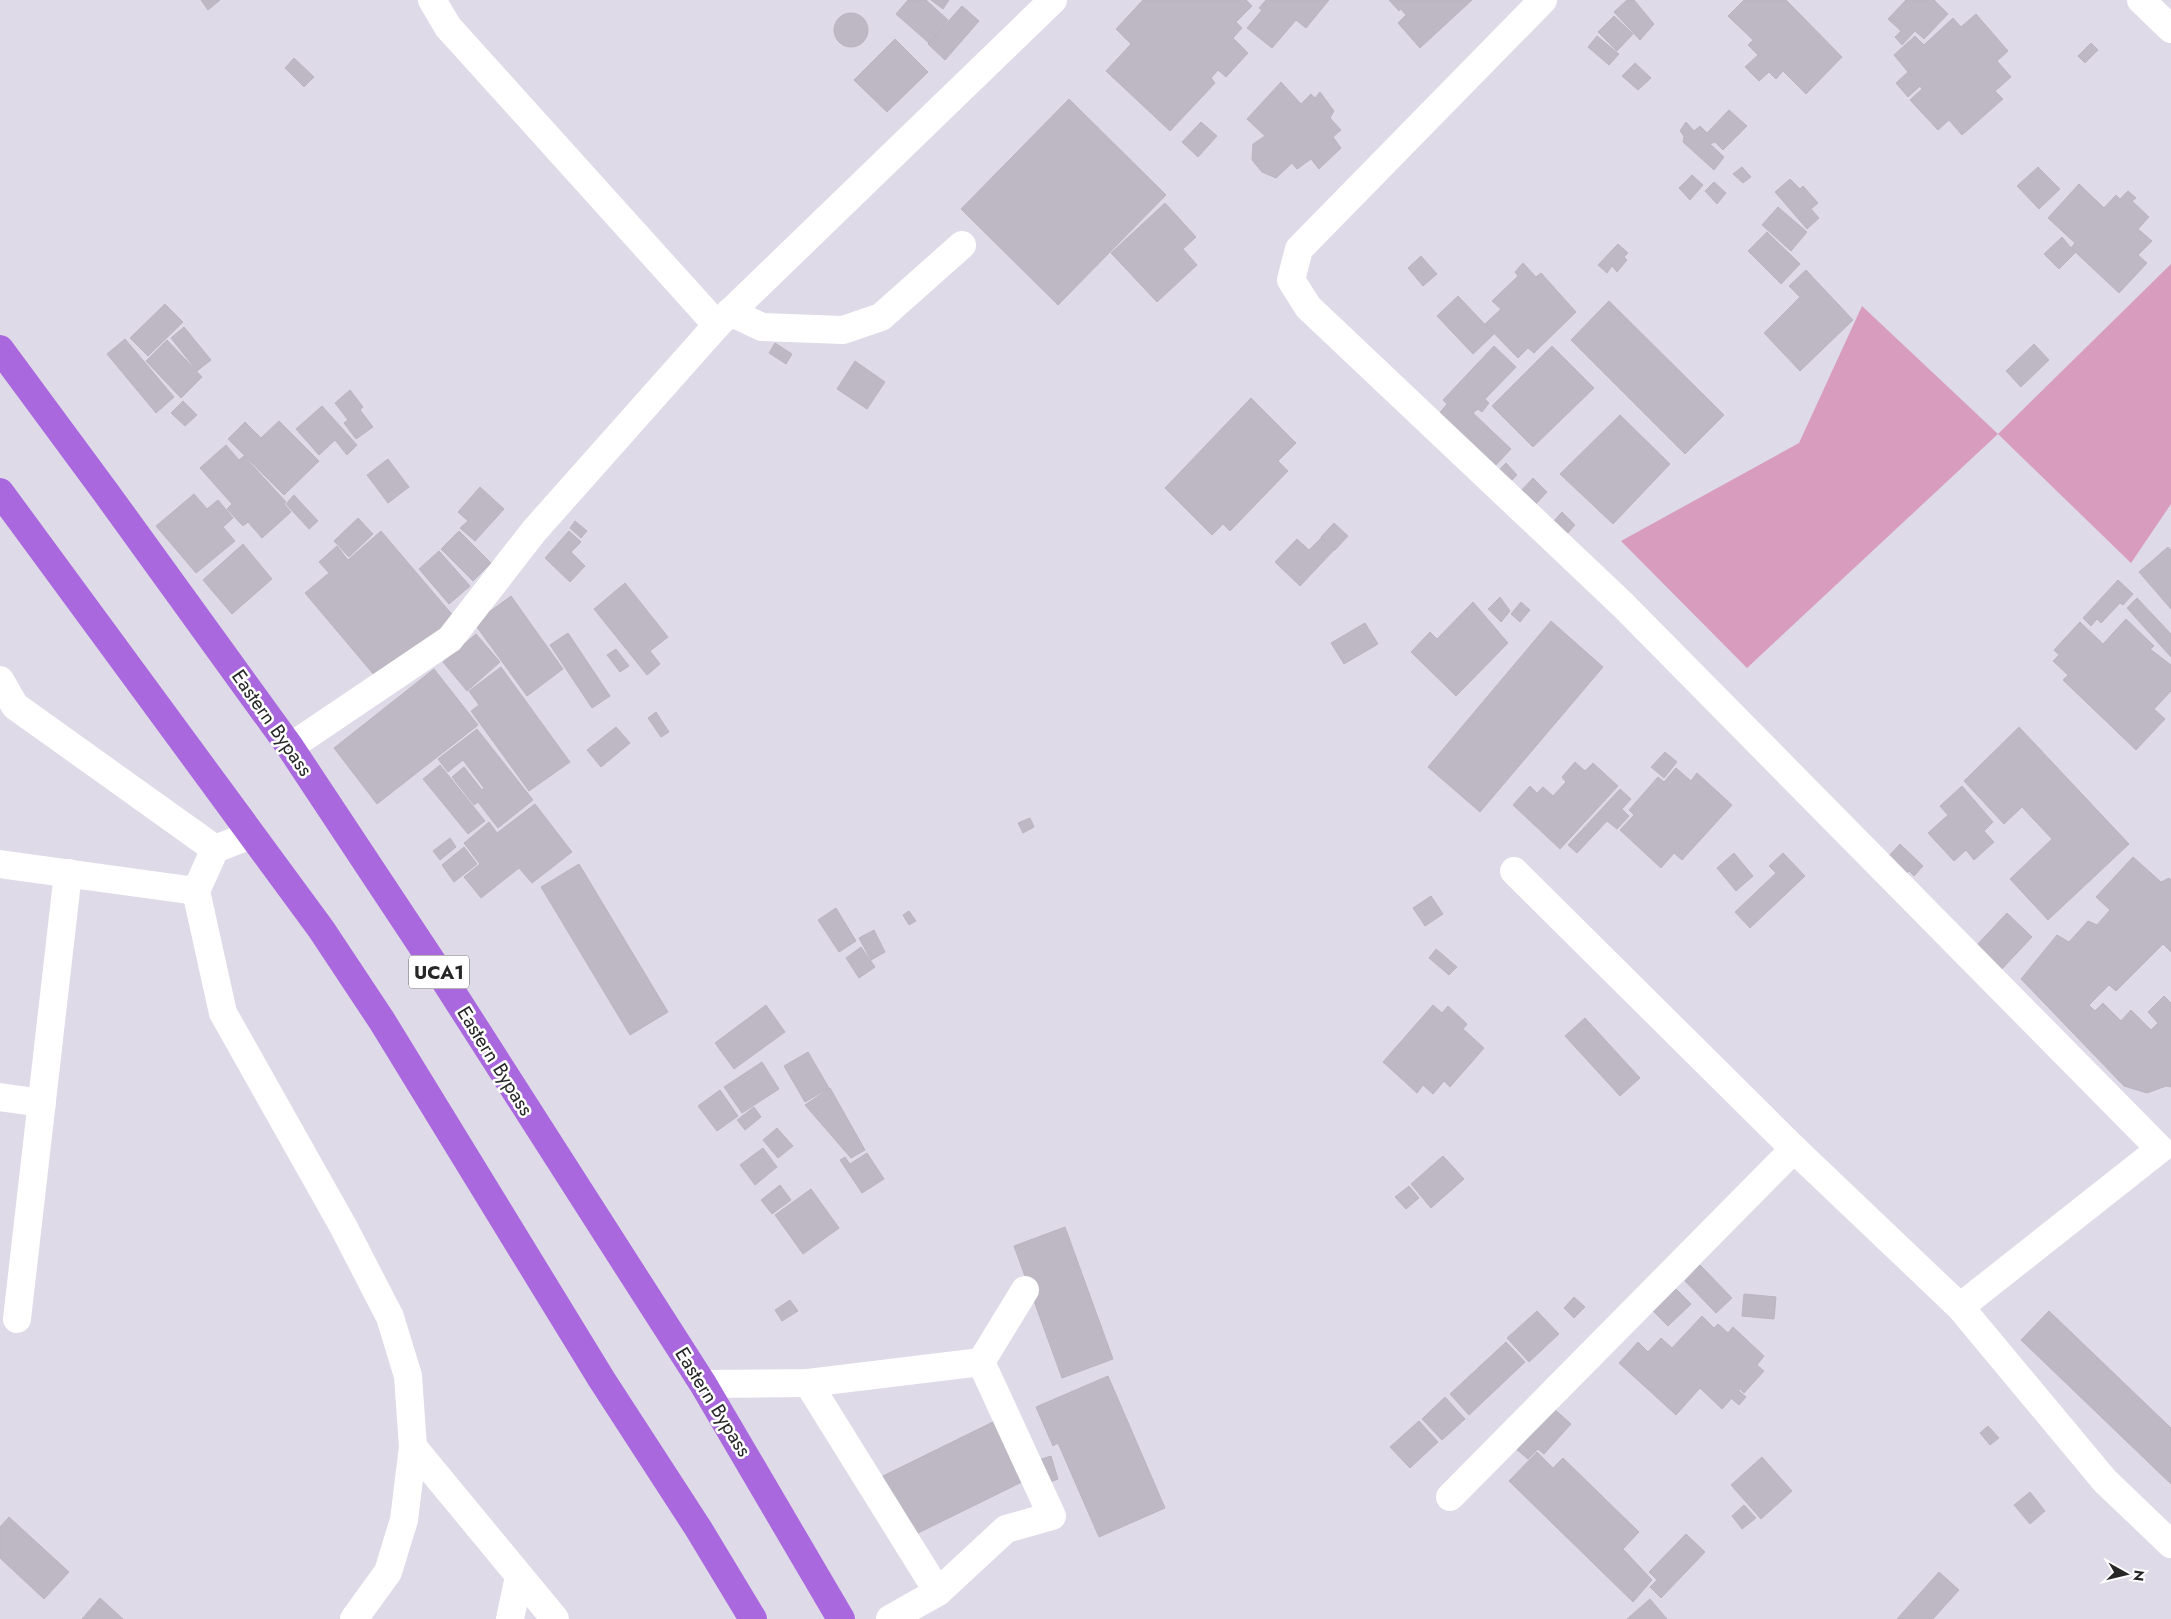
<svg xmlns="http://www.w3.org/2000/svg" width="2171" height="1619" font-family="Jost,sans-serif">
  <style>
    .green { fill: #d89cbe }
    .building { fill: #bdb8c3; stroke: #bab4c2 }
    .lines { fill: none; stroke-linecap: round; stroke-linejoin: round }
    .minor { stroke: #fff; stroke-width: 28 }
    .major { stroke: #a968de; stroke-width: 28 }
    .labels { text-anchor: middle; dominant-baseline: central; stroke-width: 5; stroke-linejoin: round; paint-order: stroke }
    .shield { fill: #fff; stroke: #686868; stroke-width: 1 }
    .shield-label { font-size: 19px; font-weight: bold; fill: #272727 }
    .street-label { font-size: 20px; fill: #272727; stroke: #fff }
  </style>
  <rect width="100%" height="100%" fill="#dfdae8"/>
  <polygon class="green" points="2171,264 2171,504 2131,563 1998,434 1747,668 1621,541 1799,443 1862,306 1998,434"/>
  <g class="building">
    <polygon points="201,0 220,0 208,10"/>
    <polygon points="908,0 926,0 948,20 929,43 896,14"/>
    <polygon points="931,0 949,0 943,9"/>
    <polygon points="1143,0 1246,0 1252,6 1236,22 1242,28 1233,38 1248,53 1226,77 1218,70 1211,78 1215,83 1170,131 1106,71 1131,44 1116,29"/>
    <polygon points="1266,0 1329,0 1306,28 1296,20 1272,48 1247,28 1262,10 1259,8"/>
    <polygon points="1389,0 1472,0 1420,48 1398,23 1406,15 1401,9 1399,11"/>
    <polygon points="1627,0 1634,0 1654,24 1640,40 1614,12"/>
    <polygon points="1744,0 1786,0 1842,57 1806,94 1783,71 1776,79 1769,72 1759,81 1745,67 1758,55 1748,45 1753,40 1728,16"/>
    <polygon points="1906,0 1934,0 1948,14 1924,39 1915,31 1902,45 1895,37 1901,31 1888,19"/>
    <polygon points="962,6 979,21 945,60 928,44"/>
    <circle cx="851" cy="30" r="17"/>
    <polygon points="1976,14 2008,51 1997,61 2011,77 1995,91 2003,99 1962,135 1949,120 1938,130 1910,100 1922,89 1920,86 1908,97 1896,83 1908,72 1894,55 1915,36 1924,45 1953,18 1961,27"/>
    <polygon points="1614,16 1633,34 1617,51 1598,32"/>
    <polygon points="1597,36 1619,54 1609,65 1588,47"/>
    <polygon points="895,39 928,72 887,112 854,80"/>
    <polygon points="2091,43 2098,50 2085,63 2078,56"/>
    <polygon points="294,58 314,77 304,87 285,68"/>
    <polygon points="1635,63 1651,78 1638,90 1622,76"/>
    <polygon points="1281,82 1301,104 1311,94 1315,98 1320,92 1334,111 1330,118 1341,130 1333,137 1341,148 1319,169 1311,159 1297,169 1292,163 1276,178 1262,172 1252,160 1253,144 1265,136 1247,119"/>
    <polygon points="1069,99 1166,195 1058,305 961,209"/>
    <polygon points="1729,110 1747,126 1723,150 1715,142 1710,144 1724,157 1714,170 1683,142 1684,136 1680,131 1686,122 1694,131 1700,126 1707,133"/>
    <polygon points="1201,122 1217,136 1198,157 1182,142"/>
    <polygon points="1742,167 1751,177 1743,183 1733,174"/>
    <polygon points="2038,167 2060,189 2039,209 2017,186"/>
    <polygon points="1692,175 1703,185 1690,200 1679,188"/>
    <polygon points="1790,179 1800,189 1803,186 1818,203 1811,209 1819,218 1807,229 1775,192"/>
    <polygon points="1714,182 1726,193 1717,204 1705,191"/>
    <polygon points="2079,184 2104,208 2116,195 2120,199 2128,191 2136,198 2132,201 2149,217 2138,229 2152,241 2138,255 2147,263 2119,293 2071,248 2075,243 2048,218"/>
    <polygon points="1165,203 1196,237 1183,249 1197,265 1157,302 1111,253"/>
    <polygon points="1778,207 1807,232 1791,251 1762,225"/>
    <polygon points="1767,232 1800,264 1781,284 1748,251"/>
    <polygon points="2062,237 2075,253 2059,269 2044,254"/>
    <polygon points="1618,244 1628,253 1624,257 1627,260 1617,272 1612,266 1607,273 1598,265"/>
    <polygon points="1421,256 1437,274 1423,286 1408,268"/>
    <polygon points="1523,263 1536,277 1541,273 1576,312 1534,353 1528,348 1518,358 1485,324 1501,309 1492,301 1518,276 1515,272"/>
    <polygon points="1806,270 1853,320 1800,371 1764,333 1800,297 1789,286"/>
    <polygon points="1458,296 1494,334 1473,354 1437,316"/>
    <polygon points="1609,301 1724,415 1685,454 1571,340"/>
    <polygon points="165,304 183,322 148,356 130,338"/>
    <polygon points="184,327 211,360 197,371 171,338"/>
    <polygon points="125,339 174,397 156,413 107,354"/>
    <polygon points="167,340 202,377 181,398 146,361"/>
    <polygon points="775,343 792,354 786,364 769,353"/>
    <polygon points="2034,344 2049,360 2021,387 2006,371"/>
    <polygon points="1494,346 1516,367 1485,399 1489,403 1482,412 1478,409 1473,413 1511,449 1494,467 1439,414 1447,404 1443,400"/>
    <polygon points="1552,346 1594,388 1533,447 1492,406"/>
    <polygon points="855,361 885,382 867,409 837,389"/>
    <polygon points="350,390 363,407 360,410 373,427 356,439 344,423 348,420 335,403"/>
    <polygon points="1251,398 1296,443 1278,461 1288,471 1230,531 1223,524 1212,535 1165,488"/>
    <polygon points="183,401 197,415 185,426 171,413"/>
    <polygon points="322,406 357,445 347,455 335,440 319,455 296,429"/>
    <polygon points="1620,415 1670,464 1613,524 1560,474"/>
    <polygon points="279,421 319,461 284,495 228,439 245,422 261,438"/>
    <polygon points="226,445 239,460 244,456 286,502 284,504 291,512 262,538 248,522 243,526 227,509 232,504 200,468"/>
    <polygon points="388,459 409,487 388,503 367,475"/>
    <polygon points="1506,463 1517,475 1509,483 1498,471"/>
    <polygon points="1533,478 1547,492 1534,506 1519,493"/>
    <polygon points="480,487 504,509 475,541 460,528 468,521 458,512"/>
    <polygon points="194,494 207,509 218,500 233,518 223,527 235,541 196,573 156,526"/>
    <polygon points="294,495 318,521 309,529 286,504"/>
    <polygon points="1562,512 1575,525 1566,535 1553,522"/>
    <polygon points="358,518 373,534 349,557 334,541"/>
    <polygon points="575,521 587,531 581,538 570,528"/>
    <polygon points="1334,523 1348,536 1335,550 1321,537"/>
    <polygon points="381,531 455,618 380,682 305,593 329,573 319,562 337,546 348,560"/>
    <polygon points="459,531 491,563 473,581 441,549"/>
    <polygon points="569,531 581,542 571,552 585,566 570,582 545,558"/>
    <polygon points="1321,538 1334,550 1300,586 1275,562 1297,539 1309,550"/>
    <polygon points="243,544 272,579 232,614 203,580"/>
    <polygon points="2168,547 2171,550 2171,609 2139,572"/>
    <polygon points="439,551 470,586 449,604 419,569"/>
    <polygon points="2118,580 2133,594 2123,605 2120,603 2101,623 2097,619 2091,626 2083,618"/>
    <polygon points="625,583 668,637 650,651 660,664 647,675 594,609"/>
    <polygon points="511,596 563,669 527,696 474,623"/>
    <polygon points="1500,597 1510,611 1501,622 1488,609"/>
    <polygon points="2137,598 2171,634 2171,657 2127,608"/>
    <polygon points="1473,602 1508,643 1456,696 1411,652 1430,632 1437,639"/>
    <polygon points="1521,602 1530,610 1520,622 1511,614"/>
    <polygon points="2126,619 2154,646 2150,649 2171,665 2171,691 2154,709 2165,719 2136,750 2063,680 2068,675 2053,661 2059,655 2054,650 2080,622 2103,644"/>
    <polygon points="1551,621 1603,667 1480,812 1428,767"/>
    <polygon points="1365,623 1378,644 1344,664 1331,643"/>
    <polygon points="568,633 610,696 592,708 550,645"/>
    <polygon points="476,634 500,662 467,691 443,662"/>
    <polygon points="616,649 629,666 620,672 607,655"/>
    <polygon points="501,667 570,762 529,791 471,711 479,705 469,691"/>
    <polygon points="434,669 478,725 377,804 334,748"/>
    <polygon points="656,712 669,732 661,737 648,718"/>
    <polygon points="616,727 630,743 601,767 587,750"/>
    <polygon points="2019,727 2129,844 2048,920 2010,879 2052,839 2022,807 2004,824 1964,781"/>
    <polygon points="477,729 533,800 498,828 478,802 474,805 452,777 464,767 482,790 484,788 463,760 448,772 438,759"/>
    <polygon points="1665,752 1677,762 1664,778 1651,767"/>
    <polygon points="1575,762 1585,771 1593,763 1618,786 1560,849 1513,805 1530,786 1537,793 1543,787 1553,796 1566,782 1562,777"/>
    <polygon points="440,765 485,821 468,834 423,779"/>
    <polygon points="1676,768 1691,781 1697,773 1732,805 1682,860 1674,853 1661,868 1620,830 1634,815 1629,810 1658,777 1664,782"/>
    <polygon points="1962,786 1993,822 1984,831 1994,842 1974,860 1966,850 1954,861 1928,833 1948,815 1940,806"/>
    <polygon points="1620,789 1631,799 1622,809 1629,816 1617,829 1607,821 1577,853 1568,845"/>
    <polygon points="535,804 572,852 532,883 519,868 481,898 464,877 480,864 464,843 489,822 497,833"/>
    <polygon points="1030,818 1034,827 1023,833 1018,823"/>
    <polygon points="450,838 456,847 440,860 433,851"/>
    <polygon points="1900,844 1923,866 1914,876 1909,871 1905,875 1887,858"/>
    <polygon points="464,847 477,864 454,882 442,865"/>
    <polygon points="1734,853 1753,876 1736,891 1717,868"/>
    <polygon points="1783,853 1805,876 1750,928 1735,912 1776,873 1769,866"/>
    <polygon points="2133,857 2161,882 2169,878 2171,880 2171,952 2163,944 2116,991 2109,985 2089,1005 2095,1011 2103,1003 2121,1021 2131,1010 2151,1030 2158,1023 2148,1012 2164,996 2171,1003 2171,1087 2166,1086 2147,1093 2124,1086 2021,979 2057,935 2069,942 2088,921 2097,925 2110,910 2096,897"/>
    <polygon points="579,864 668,1012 630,1035 541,887"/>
    <polygon points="1431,896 1443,914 1425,926 1413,908"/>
    <polygon points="836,908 856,941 839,952 818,920"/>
    <polygon points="909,911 916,921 909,925 903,915"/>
    <polygon points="2007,913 2032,937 2000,971 1975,947"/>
    <polygon points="874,930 885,952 871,960 859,938"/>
    <polygon points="861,947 875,967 859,978 846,958"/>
    <polygon points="1436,949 1457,967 1449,975 1429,958"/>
    <polygon points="766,1005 785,1032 734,1069 715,1043"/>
    <polygon points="1433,1005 1442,1013 1448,1006 1467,1024 1463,1029 1484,1048 1450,1087 1444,1081 1433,1094 1423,1085 1417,1093 1383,1062"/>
    <polygon points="1585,1018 1640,1078 1620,1096 1565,1036"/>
    <polygon points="808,1052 829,1088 805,1102 784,1066"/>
    <polygon points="762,1062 779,1089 742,1113 724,1087"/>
    <polygon points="830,1088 865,1150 851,1158 805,1105"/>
    <polygon points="720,1090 738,1116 717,1131 698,1106"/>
    <polygon points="754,1107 761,1117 745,1130 737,1120"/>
    <polygon points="777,1128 793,1146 778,1158 763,1140"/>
    <polygon points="763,1148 777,1167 755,1185 740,1165"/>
    <polygon points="867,1153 884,1179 862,1193 840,1160 845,1157 850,1164"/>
    <polygon points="1443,1156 1464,1179 1431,1208 1411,1184"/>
    <polygon points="780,1185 791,1200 772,1214 761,1200"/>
    <polygon points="1409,1186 1419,1198 1406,1209 1395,1197"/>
    <polygon points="811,1189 839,1228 803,1254 775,1215"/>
    <polygon points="1065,1227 1113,1359 1062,1378 1014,1246"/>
    <polygon points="1700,1265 1732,1298 1716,1313 1685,1281"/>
    <polygon points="1676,1289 1691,1304 1668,1326 1653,1311"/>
    <polygon points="1744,1294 1776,1297 1774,1319 1742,1316"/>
    <polygon points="1574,1297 1585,1307 1574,1318 1564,1308"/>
    <polygon points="790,1300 798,1311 782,1321 775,1310"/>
    <polygon points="1537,1311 1559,1334 1529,1362 1507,1338"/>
    <polygon points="2049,1311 2171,1428 2171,1484 2021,1340"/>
    <polygon points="1702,1316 1714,1328 1718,1324 1728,1333 1733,1327 1764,1356 1757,1365 1764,1371 1744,1393 1740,1389 1722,1409 1700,1388 1676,1415 1619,1363 1638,1342 1648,1352 1661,1338 1672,1348"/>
    <polygon points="1506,1342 1525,1362 1469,1415 1450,1394"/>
    <polygon points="1108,1376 1165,1508 1099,1537 1058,1443 1053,1446 1036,1407"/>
    <polygon points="1739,1391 1746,1397 1739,1405 1732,1399"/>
    <polygon points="1445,1397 1465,1419 1442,1440 1422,1419"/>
    <polygon points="1552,1407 1571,1424 1544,1454 1538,1449 1528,1459 1515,1448"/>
    <polygon points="999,1419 1028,1479 912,1536 883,1476"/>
    <polygon points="1419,1421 1438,1442 1410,1468 1390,1447"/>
    <polygon points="1988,1426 1999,1438 1990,1445 1980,1433"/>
    <polygon points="1537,1452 1553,1468 1563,1458 1639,1532 1623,1549 1652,1580 1633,1602 1509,1481"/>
    <polygon points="1051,1456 1058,1479 1040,1486 1032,1462"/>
    <polygon points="1762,1457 1792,1491 1761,1519 1731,1485"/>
    <polygon points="2030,1492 2045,1511 2030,1524 2014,1505"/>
    <polygon points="1744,1505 1756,1518 1742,1529 1732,1516"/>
    <polygon points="9,1517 69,1572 44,1599 0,1558 0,1527"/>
    <polygon points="1686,1534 1705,1552 1661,1598 1650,1587 1657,1580 1649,1572"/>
    <polygon points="1939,1572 1959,1590 1933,1619 1897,1619"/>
    <polygon points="100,1598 123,1619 82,1619"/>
    <polygon points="1650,1599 1667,1619 1627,1619"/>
  </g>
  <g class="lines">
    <g class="minor">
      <polyline points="432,0 448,27 717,325"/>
      <polyline points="1543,0 1299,249 1291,280 1308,307 1623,605 2160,1149 1960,1307"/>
      <polyline points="2141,0 2171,29"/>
      <polyline points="730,312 762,327 843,330 881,317 962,245"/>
      <polyline points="0,680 15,706 215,849"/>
      <polyline points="290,747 450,639 534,531 717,325 1053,0"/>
      <polyline points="251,835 215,849 196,891 223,1013 343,1226 390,1317 408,1376 413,1447 404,1520 388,1572 354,1619"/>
      <polyline points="0,864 196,891"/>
      <polyline points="1514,871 1794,1149 1960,1307 2105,1481 2171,1544"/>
      <polyline points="0,1097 42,1103"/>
      <polyline points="17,1319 68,873"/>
      <polyline points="981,1362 1025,1290"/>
      <polyline points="808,1383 938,1592"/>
      <polyline points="703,1384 808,1383 981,1362 1052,1516 1006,1529 938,1592 890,1619"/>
      <polyline points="413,1447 555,1619"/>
      <polyline points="1450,1497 1794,1149"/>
      <polyline points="510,1619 519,1576"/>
    </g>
    <g class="major">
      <polyline points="0,349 107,494 290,747 445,981 703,1384 841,1619"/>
      <polyline points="0,492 321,929 382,1021 602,1380 698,1528 753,1619"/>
    </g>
  </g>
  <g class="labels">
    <rect class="shield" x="409" y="955.5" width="60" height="33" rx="4"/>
    <g class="shield-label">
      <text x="439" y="972">UCA1</text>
    </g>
    <g class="street-label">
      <text transform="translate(272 723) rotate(55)">Eastern Bypass</text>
      <text transform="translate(495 1061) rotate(58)">Eastern Bypass</text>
      <text transform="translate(713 1402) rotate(58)">Eastern Bypass</text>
    </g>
  </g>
  <g transform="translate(2126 1574) rotate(98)" stroke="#ffffff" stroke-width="4" paint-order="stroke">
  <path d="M0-4L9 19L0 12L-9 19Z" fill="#272727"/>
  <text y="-8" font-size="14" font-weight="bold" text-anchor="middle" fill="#272727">N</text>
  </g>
</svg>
